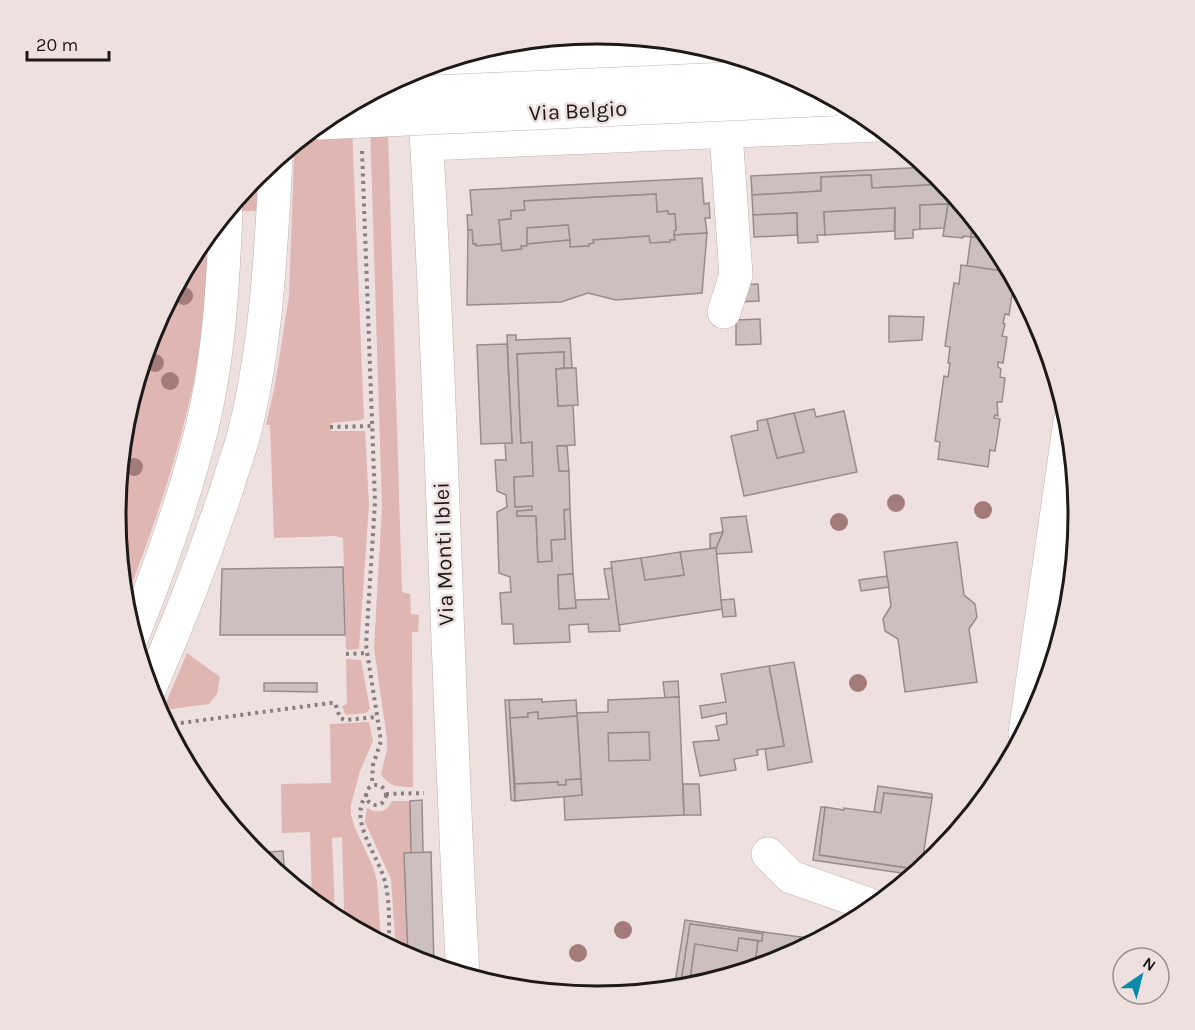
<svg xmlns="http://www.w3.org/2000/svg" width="1195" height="1030" font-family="Karla,sans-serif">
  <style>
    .green { fill: #e0b6b2; fill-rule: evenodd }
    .building { fill: #ccbfbe; stroke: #988c8b; stroke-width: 1.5 }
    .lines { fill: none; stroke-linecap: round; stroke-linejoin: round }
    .minor-casing { stroke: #c0b3b2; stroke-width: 34 }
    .tertiary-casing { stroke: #c0b3b2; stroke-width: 34 }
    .path { stroke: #877e7e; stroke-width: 4; stroke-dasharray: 3 4.5; stroke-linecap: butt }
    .minor { stroke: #fff; stroke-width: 33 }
    .tertiary { stroke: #fff; stroke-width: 33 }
    .tertiary-bridge-casing { stroke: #c0b3b2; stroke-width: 34; stroke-linecap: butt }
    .tertiary-bridge { stroke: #fff; stroke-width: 33 }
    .tree { fill: #a37c7a }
    .labels { text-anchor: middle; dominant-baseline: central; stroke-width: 5; stroke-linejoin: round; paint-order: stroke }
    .street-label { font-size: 22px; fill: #1e1919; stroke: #ede0df }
    .rim { fill: none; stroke: #1e1919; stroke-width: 3 }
  </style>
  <rect width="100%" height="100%" fill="#ede0df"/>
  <g class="green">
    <path d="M369,93l19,40 14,459 8,2 1,20 8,1 -1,17h-6l1,155c-14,0 -24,0 -32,-13l6,-24v-11l-13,-91 8,-141z"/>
    <polygon points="351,103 364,418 361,420 331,423 331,431 365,431 369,505 359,649 346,650 343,538 335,536 274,538 270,425 266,425 275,385 289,296 294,157 298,141 305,137 323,136 330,114"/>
    <polygon points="257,174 257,211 226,211"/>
    <path d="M211,230c-3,51 -8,101 -17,151 -16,75 -41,151 -70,222l-8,-88 9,-94 27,-91 45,-83z"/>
    <polygon points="187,653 220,677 217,694 209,704 163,710"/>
    <polygon points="346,659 361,660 370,709 366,713 347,715 345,714 342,706 347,704"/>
    <path d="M369,722l4,19 -13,30 -9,34v10l4,13 18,39 4,14 4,62 -52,-27 -17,-15 -2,-69 -28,1 -1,-49 50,-1 -1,-59zM342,837l2,75 -9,1 -3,-75z"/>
    <path d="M392,801h18l1,52 -7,1 4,104 -12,-7 -5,-72 -26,-57 2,-14c11,6 19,5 25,-7z"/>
  </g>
  <g class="building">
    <polygon points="929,167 947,184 872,188 871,175 821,177 821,191 752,195 751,176"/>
    <polygon points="871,175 872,188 947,184 966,208 965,220 973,221 971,237 963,236 963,238 943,236 948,204 920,205 920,229 913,230 913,238 895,239 895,208 824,212 825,235 817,235 818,242 798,243 797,213 753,215 752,195 821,191 821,177"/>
    <polygon points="702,178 704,204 709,203 710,218 705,218 707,233 674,235 674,231 676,230 675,214 668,214 668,211 657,212 656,194 524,201 525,210 511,211 511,219 499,220 501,244 476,246 476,244 473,244 472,230 468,230 467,215 472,215 470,190"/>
    <polygon points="656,194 657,212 668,211 668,214 675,214 676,230 674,231 675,240 670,240 670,242 650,243 649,236 593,240 594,243 589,244 589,246 570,247 568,225 527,228 527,246 521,246 522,249 502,251 499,220 511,219 511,211 525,210 524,201"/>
    <polygon points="948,204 944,228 920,229 920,205"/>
    <polygon points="895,208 894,231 825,235 824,212"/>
    <polygon points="966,208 984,229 972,228 973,221 965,220"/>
    <polygon points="797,213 797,235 754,237 753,215"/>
    <polygon points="568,225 570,240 527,244 527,228"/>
    <polygon points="972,228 984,229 993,240 971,237"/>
    <polygon points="468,230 472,230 473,244 476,244 476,246 501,244 502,251 522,249 521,246 527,246 527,244 570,240 570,247 589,246 589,244 594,243 593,240 649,236 650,243 670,242 670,240 675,240 674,235 707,233 702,293 616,300 588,293 561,302 467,305"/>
    <polygon points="971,237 993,240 998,248 1010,272 967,266"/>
    <polygon points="961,265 1010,272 1009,281 1014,281 1009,315 1005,314 1003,323 1005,324 1002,336 1007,337 1003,363 998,362 998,367 1001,369 1000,377 1005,378 1002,402 997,402 998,416 995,415 994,418 1000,419 995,451 990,450 988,467 938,459 940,442 935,441 944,376 948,377 950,363 948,363 950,347 945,346 954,283 959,284"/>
    <polygon points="758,284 759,301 737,302 737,285"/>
    <polygon points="889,316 924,317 922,340 889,342"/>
    <polygon points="760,319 761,344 736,345 736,320"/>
    <polygon points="507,335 516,335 516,340 570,338 572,368 564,368 564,352 517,354 521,443 532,442 533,476 514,477 515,507 532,506 532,510 517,511 517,516 536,516 538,562 552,561 551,540 565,539 564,510 570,509 573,574 558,575 559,609 576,608 575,600 609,599 604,569 612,568 620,631 589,632 588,624 569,625 570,642 514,644 513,624 502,624 500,593 511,592 510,577 499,573 497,512 507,507 506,495 497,491 495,460 506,460 505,443 512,443"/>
    <polygon points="507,344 512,443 481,444 477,345"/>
    <polygon points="564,352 564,368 556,369 558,406 573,405 575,445 557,446 559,471 569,471 570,509 564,510 565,539 551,540 552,561 538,562 536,516 517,516 517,511 532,510 532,506 515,507 514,477 533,476 532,442 521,443 517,354"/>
    <polygon points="572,368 576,368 578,405 558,406 556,369"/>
    <polygon points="814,409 816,417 844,411 857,472 744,496 731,436 758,430 757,421 767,419 777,458 804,452 794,413"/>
    <polygon points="794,413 804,452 777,458 767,419"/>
    <polygon points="557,446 567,446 569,471 559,471"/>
    <polygon points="746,516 752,552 716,554 716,548 723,532 721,518"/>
    <polygon points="723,532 716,548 710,548 710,534"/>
    <polygon points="957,542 964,595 975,604 977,617 969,629 977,682 905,692 898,639 885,631 883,619 891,606 884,552"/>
    <polygon points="716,548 722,609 619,625 611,562 641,558 645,580 684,575 680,552"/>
    <polygon points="680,552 684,575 645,580 641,558"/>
    <polygon points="343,567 345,635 220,635 222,569"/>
    <polygon points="573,574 576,608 559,609 558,575"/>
    <polygon points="887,576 889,587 861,591 859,580"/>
    <polygon points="734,599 736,616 723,617 721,600"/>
    <polygon points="794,662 812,762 768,770 765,749 784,746 769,666"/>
    <polygon points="769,666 784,746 757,750 758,755 734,759 736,770 700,776 693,742 719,740 716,726 727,724 726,713 702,718 700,706 726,702 721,674"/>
    <polygon points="678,681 679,697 665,698 663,682"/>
    <polygon points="264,683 317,683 317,692 264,691"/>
    <polygon points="679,697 684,815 565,820 564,796 582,795 577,713 608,712 608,700"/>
    <polygon points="542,699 542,702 576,700 577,716 538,719 538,712 528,713 528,717 510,718 509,700"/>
    <polygon points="505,700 509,700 515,801 511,800"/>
    <polygon points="538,712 538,719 577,716 581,779 566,780 566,785 558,785 558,782 515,784 510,718 528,717 528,713"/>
    <polygon points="649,732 650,760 609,761 608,733"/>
    <polygon points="581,779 582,795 515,801 515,784 558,782 558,785 566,785 566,780"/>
    <polygon points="683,784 699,784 701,815 684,815"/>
    <polygon points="878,786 932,794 932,798 884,793 881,813 874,812"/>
    <polygon points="884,793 932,798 921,870 819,855 825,807 844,810 844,808 881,813"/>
    <polygon points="422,800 423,853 411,853 410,801"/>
    <polygon points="821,807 825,807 819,855 921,870 915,875 813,860"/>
    <polygon points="283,851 285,879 254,853"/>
    <polygon points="431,852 434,967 408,958 404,853"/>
    <polygon points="685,920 763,932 764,934 690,924 680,989 674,989"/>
    <polygon points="690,924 764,934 762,941 739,938 737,951 695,944 689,988 680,989"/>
    <polygon points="763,932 800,937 798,952 782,960 754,969 758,941 762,941"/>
    <polygon points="800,937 805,937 803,949 798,952"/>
    <polygon points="805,937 821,939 803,949"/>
    <polygon points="739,938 758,941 754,969 736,974 714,971 712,981 689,988 695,944 737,951"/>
    <polygon points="714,971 736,974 712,981"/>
  </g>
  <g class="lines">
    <defs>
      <g id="minor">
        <polyline points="429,65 720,51"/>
        <path d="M426,133c17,281 21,562 37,842"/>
        <polyline points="427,144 878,125"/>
        <polyline points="724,312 736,275 726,133"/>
        <polyline points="1025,733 1070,421"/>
        <polyline points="768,854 791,877 877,907"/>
      </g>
      <g id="tertiary">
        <path d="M133,635c27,-68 52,-137 69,-208 17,-69 21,-143 24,-214"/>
        <path d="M149,690c30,-68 57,-137 80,-208 5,-17 12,-35 16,-52 22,-89 26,-181 31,-272"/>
      </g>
    </defs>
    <use href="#minor" class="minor-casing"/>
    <use href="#tertiary" class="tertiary-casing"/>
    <g class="path">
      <polyline points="362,151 375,502 366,645 381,741 373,765 372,781 374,785"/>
      <polyline points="330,427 372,426"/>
      <polyline points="346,654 367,653"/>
      <polyline points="166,725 330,703 335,703 340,718 345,720 377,717"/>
      <circle cx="376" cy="795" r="10"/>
      <path d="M367,794c-21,27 14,63 19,92 4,20 3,42 3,62"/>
      <polyline points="386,794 424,793"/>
    </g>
    <use href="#minor" class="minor"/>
    <use href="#tertiary" class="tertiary"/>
    <defs>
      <g id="tertiary-bridge">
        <polyline points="365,95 794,76"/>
        <polyline points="320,123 837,99"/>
      </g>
    </defs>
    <use href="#tertiary-bridge" class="tertiary-bridge-casing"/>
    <use href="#tertiary-bridge" class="tertiary-bridge"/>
  </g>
  <g class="tree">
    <circle cx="184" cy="296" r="9"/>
    <circle cx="155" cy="363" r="9"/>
    <circle cx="170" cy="381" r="9"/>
    <circle cx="134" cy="467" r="9"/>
    <circle cx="896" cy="503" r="9"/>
    <circle cx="983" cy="510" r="9"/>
    <circle cx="839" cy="522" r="9"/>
    <circle cx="858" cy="683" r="9"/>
    <circle cx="623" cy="930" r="9"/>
    <circle cx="578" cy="953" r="9"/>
  </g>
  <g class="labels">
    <g class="street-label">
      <text transform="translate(578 111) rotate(-3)">Via Belgio</text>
      <text transform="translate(444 554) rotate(-92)">Via Monti Iblei</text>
    </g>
  </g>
  <path d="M0 0H1195V1030H0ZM126 515a471 471 0 1 1 942 0a471 471 0 1 1-942 0Z" fill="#ede0df" fill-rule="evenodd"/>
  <path class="rim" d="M126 515a471 471 0 1 1 942 0a471 471 0 1 1-942 0Z"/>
  <g transform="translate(1141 976) rotate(35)"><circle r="28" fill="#ede0df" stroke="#9a9090" stroke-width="1.5"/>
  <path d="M0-4.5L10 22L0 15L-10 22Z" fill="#0a8aab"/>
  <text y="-9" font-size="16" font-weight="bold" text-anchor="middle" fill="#1e1919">N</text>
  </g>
  <path d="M27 51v9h82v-9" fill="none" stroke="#1e1919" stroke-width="3"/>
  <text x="36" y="51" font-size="18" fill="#1e1919" stroke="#ede0df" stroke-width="4.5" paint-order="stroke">20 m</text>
</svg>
